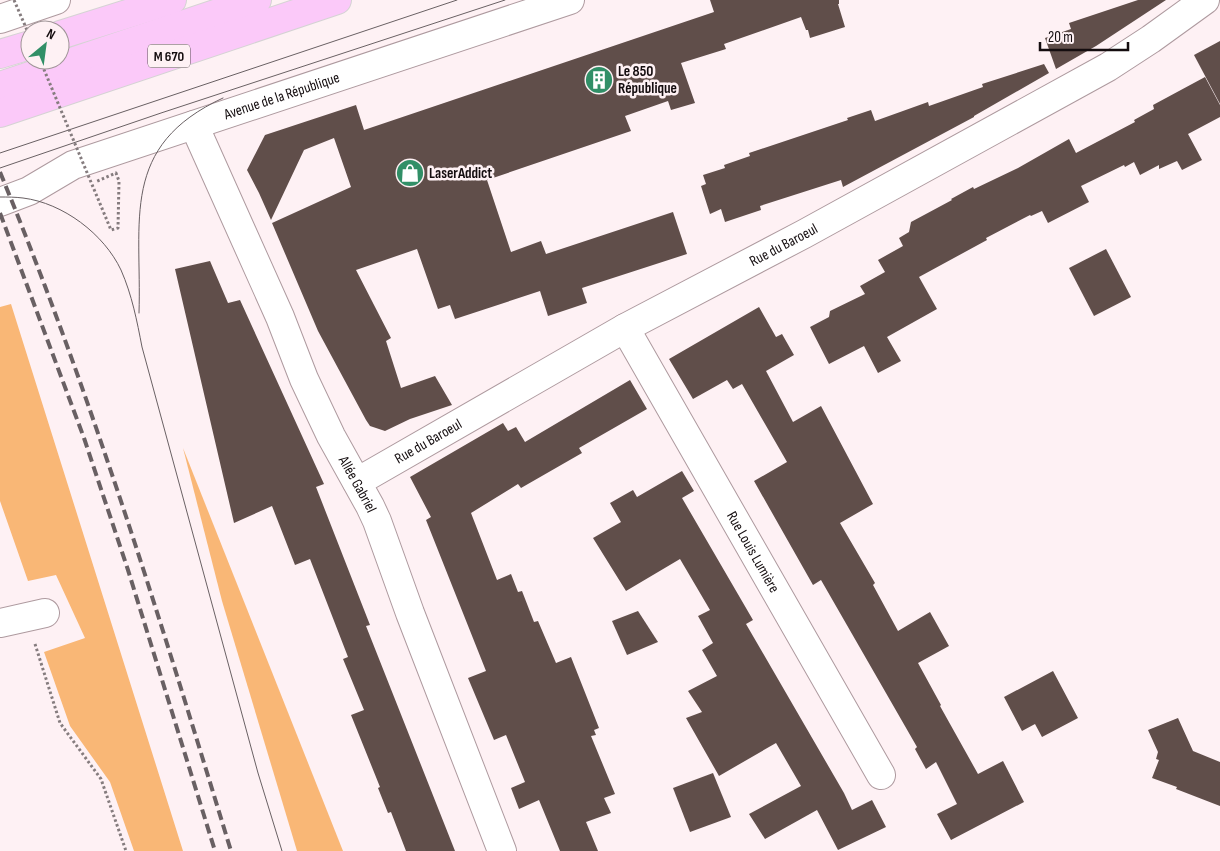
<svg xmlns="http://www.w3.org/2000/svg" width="1220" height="851" font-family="'Sofia Sans Condensed',sans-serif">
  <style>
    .green { fill: #f9b776 }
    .building { fill: #604e4a }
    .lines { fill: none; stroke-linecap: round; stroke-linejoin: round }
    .minor-casing { stroke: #ae9a9f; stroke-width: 30 }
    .major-casing { stroke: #d5d3d4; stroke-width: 30 }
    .path { stroke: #857c7e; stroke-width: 3; stroke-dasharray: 2.5 2.5; stroke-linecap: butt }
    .minor { stroke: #fff; stroke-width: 28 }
    .major { stroke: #fbc9f9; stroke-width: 28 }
    .tram { stroke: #696063; stroke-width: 1 }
    .rail { stroke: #696063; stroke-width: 4; stroke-dasharray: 10 5; stroke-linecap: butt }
    .path-bridge { stroke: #857c7e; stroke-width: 3; stroke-dasharray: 2.5 2.5; stroke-linecap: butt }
    .labels { text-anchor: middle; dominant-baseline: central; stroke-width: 5; stroke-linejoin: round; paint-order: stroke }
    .shield { fill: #fef1f4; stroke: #5a5154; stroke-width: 1 }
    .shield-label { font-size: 14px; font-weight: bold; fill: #140d0f }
    .poi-label { font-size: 15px; font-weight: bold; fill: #140d0f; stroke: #fef1f4; text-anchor: start }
    .street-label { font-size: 15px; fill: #140d0f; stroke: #fef1f4 }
  </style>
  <rect width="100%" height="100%" fill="#fef1f4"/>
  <g class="green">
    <polygon points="11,304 183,851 134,851 110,782 70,726 44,652 85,638 56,575 28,581 0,501 0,307"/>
    <polygon points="183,448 343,851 297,851 222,601"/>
  </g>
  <g class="building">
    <polygon points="710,0 839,0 839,4 838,4 845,27 810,38 808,30 806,30 801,17 724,44 726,49 681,63 695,103 671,110 668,101 625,116 631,131 487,180 511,252 541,241 546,254 673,212 687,254 582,288 587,303 548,316 540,291 455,319 450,305 438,309 417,249 356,270 391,338 386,341 401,388 435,376 452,405 410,419 385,431 370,426 366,420 318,331 272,223 351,187 334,138 304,150 271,220 259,193 247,170 265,135 356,105 364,130 714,12"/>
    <polygon points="1138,0 1166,0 1096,46 1056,69 1045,38 1071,29 1069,23"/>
    <polygon points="1220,41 1220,104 1194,55"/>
    <polygon points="1044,64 1049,73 974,116 974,117 843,187 841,180 760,206 761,210 725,222 721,209 710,214 701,186 706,184 703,175 725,168 724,165 750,156 749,153 848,120 847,118 871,110 875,121 928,102 929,106 983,87 982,84"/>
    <polygon points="1205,77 1220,105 1220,117 1188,134 1202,160 1182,170 1177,161 1159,169 1159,165 1140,175 1134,162 1125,167 1124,165 1081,186 1089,202 1048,223 1042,211 1031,216 1030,215 986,238 987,240 919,277 937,309 887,337 901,361 878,373 864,346 829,364 810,327 829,317 830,311 865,294 860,286 885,272 878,260 903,246 899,238 909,232 911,222 952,200 951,199 973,187 974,189 1018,168 1069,139 1076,153 1135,122 1134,120 1154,109 1153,105"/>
    <polygon points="1106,249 1131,297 1094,316 1069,268"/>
    <polygon points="210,261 228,303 240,300 324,484 316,487 370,625 366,626 455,851 406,851 391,812 388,813 378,788 380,787 351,715 364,710 343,659 348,657 310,559 295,565 272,506 234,523 175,269"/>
    <polygon points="759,307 776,337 782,334 794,355 766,371 793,422 821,406 873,504 840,523 875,583 873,585 898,631 930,612 949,646 918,663 941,705 940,706 978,774 1003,761 1024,802 951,840 937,814 957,804 936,762 926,769 915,749 917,747 821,580 813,585 754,481 787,462 742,384 733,389 727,380 693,399 669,359"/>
    <polygon points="630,380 647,409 579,448 582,453 521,488 518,484 471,513 497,580 511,574 518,592 522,591 534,622 538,621 556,663 571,657 599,728 594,730 596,735 591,736 615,794 604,798 611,813 586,822 598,851 560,851 539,800 519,809 511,788 525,782 506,735 494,740 468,678 486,671 426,520 431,517 410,477 503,423 508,431 516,427 525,442"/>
    <polygon points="682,471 694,491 682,498 753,620 746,624 844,793 852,810 872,800 886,827 838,850 817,810 765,839 749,814 801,786 776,743 719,776 686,718 702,712 688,691 717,676 702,650 713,643 698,616 710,610 680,559 626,591 593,538 621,522 610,503 633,490 637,497"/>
    <polygon points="638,611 658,642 627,655 612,621"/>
    <polygon points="1053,671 1078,718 1042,737 1035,724 1022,731 1004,697"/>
    <polygon points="1178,718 1193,751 1220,762 1220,806 1176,789 1177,787 1152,778 1159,760 1156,759 1158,752 1148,730"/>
    <polygon points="713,773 731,817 690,832 673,788"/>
  </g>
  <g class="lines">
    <defs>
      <g id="minor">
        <polyline points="0,19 56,0"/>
        <path id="s1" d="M194,125l86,192 24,62 27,57 39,70 7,15 33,92 92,238"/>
        <path id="s2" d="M0,202l29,-11 44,-26 497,-165"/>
        <path id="s3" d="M625,328l256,447"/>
        <path id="s4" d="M357,482l268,-154 179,-94 304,-167 43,-28 54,-39"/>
        <polyline points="0,623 45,613"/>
      </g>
      <g id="major">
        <polyline points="60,35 172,0"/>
        <polyline points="0,54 30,45"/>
        <polyline points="0,86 257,0"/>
        <polyline points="0,113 337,0"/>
      </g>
    </defs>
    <use href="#minor" class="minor-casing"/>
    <use href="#major" class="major-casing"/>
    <polyline class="path" points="35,644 60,723 101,779 126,851"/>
    <use href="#minor" class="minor"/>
    <use href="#major" class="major"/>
    <g class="tram">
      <polyline points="0,153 457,0"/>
      <polyline points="0,168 161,113 505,0"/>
      <path d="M0,197c8,0 15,0 23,1 40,5 81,36 98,72 11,25 16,51 21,77l116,426 24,78"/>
      <path d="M139,313c3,-93 -20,-167 84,-215"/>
    </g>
    <g class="rail">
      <path d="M0,172c91,221 161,450 231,679"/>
      <polyline points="0,213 84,438 128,570 215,851"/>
    </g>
    <g class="path-bridge">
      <polyline points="14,0 30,37"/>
      <polyline points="40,60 111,230 118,228 119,181 116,173 95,182"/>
    </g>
  </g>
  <defs>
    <symbol id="building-disc" viewBox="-11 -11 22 22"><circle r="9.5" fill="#318f67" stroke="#fef1f4"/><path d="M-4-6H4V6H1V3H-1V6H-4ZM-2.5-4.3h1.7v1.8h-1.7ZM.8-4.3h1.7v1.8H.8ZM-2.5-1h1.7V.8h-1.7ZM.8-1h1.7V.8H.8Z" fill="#fff"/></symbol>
    <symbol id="shop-disc" viewBox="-11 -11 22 22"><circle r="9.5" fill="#318f67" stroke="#fef1f4"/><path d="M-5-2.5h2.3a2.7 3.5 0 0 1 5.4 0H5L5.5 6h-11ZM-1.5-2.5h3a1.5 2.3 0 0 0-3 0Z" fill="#fff"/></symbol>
  </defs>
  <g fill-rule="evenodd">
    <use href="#building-disc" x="583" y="64" width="32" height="32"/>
    <use href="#shop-disc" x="394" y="157" width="32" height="32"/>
  </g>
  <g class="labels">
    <rect class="shield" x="148" y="44.5" width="42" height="23" rx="4"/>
    <g class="shield-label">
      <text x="169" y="56">M 670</text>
    </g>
    <g class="poi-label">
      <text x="618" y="71">Le 850<tspan x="618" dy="17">République</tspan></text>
      <text x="429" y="173">LaserAddict</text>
    </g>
    <g class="street-label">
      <text stroke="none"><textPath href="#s2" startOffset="302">Avenue de la République</textPath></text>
      <text stroke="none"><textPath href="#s4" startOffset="488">Rue du Baroeul</textPath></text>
      <text stroke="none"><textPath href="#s4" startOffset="82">Rue du Baroeul</textPath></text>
      <text stroke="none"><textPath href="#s1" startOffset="395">Allée Gabriel</textPath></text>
      <text stroke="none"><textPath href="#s3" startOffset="258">Rue Louis Lumière</textPath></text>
    </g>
  </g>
  <g transform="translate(45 45) rotate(29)"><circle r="24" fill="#fef1f4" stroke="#a09698"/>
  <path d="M0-4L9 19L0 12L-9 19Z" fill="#318f67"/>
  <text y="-8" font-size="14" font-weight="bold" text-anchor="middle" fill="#140d0f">N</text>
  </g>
  <path d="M1040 42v8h88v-8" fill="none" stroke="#140d0f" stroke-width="2.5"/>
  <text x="1048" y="42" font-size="15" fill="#140d0f" stroke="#fef1f4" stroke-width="4" paint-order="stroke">20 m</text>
</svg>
